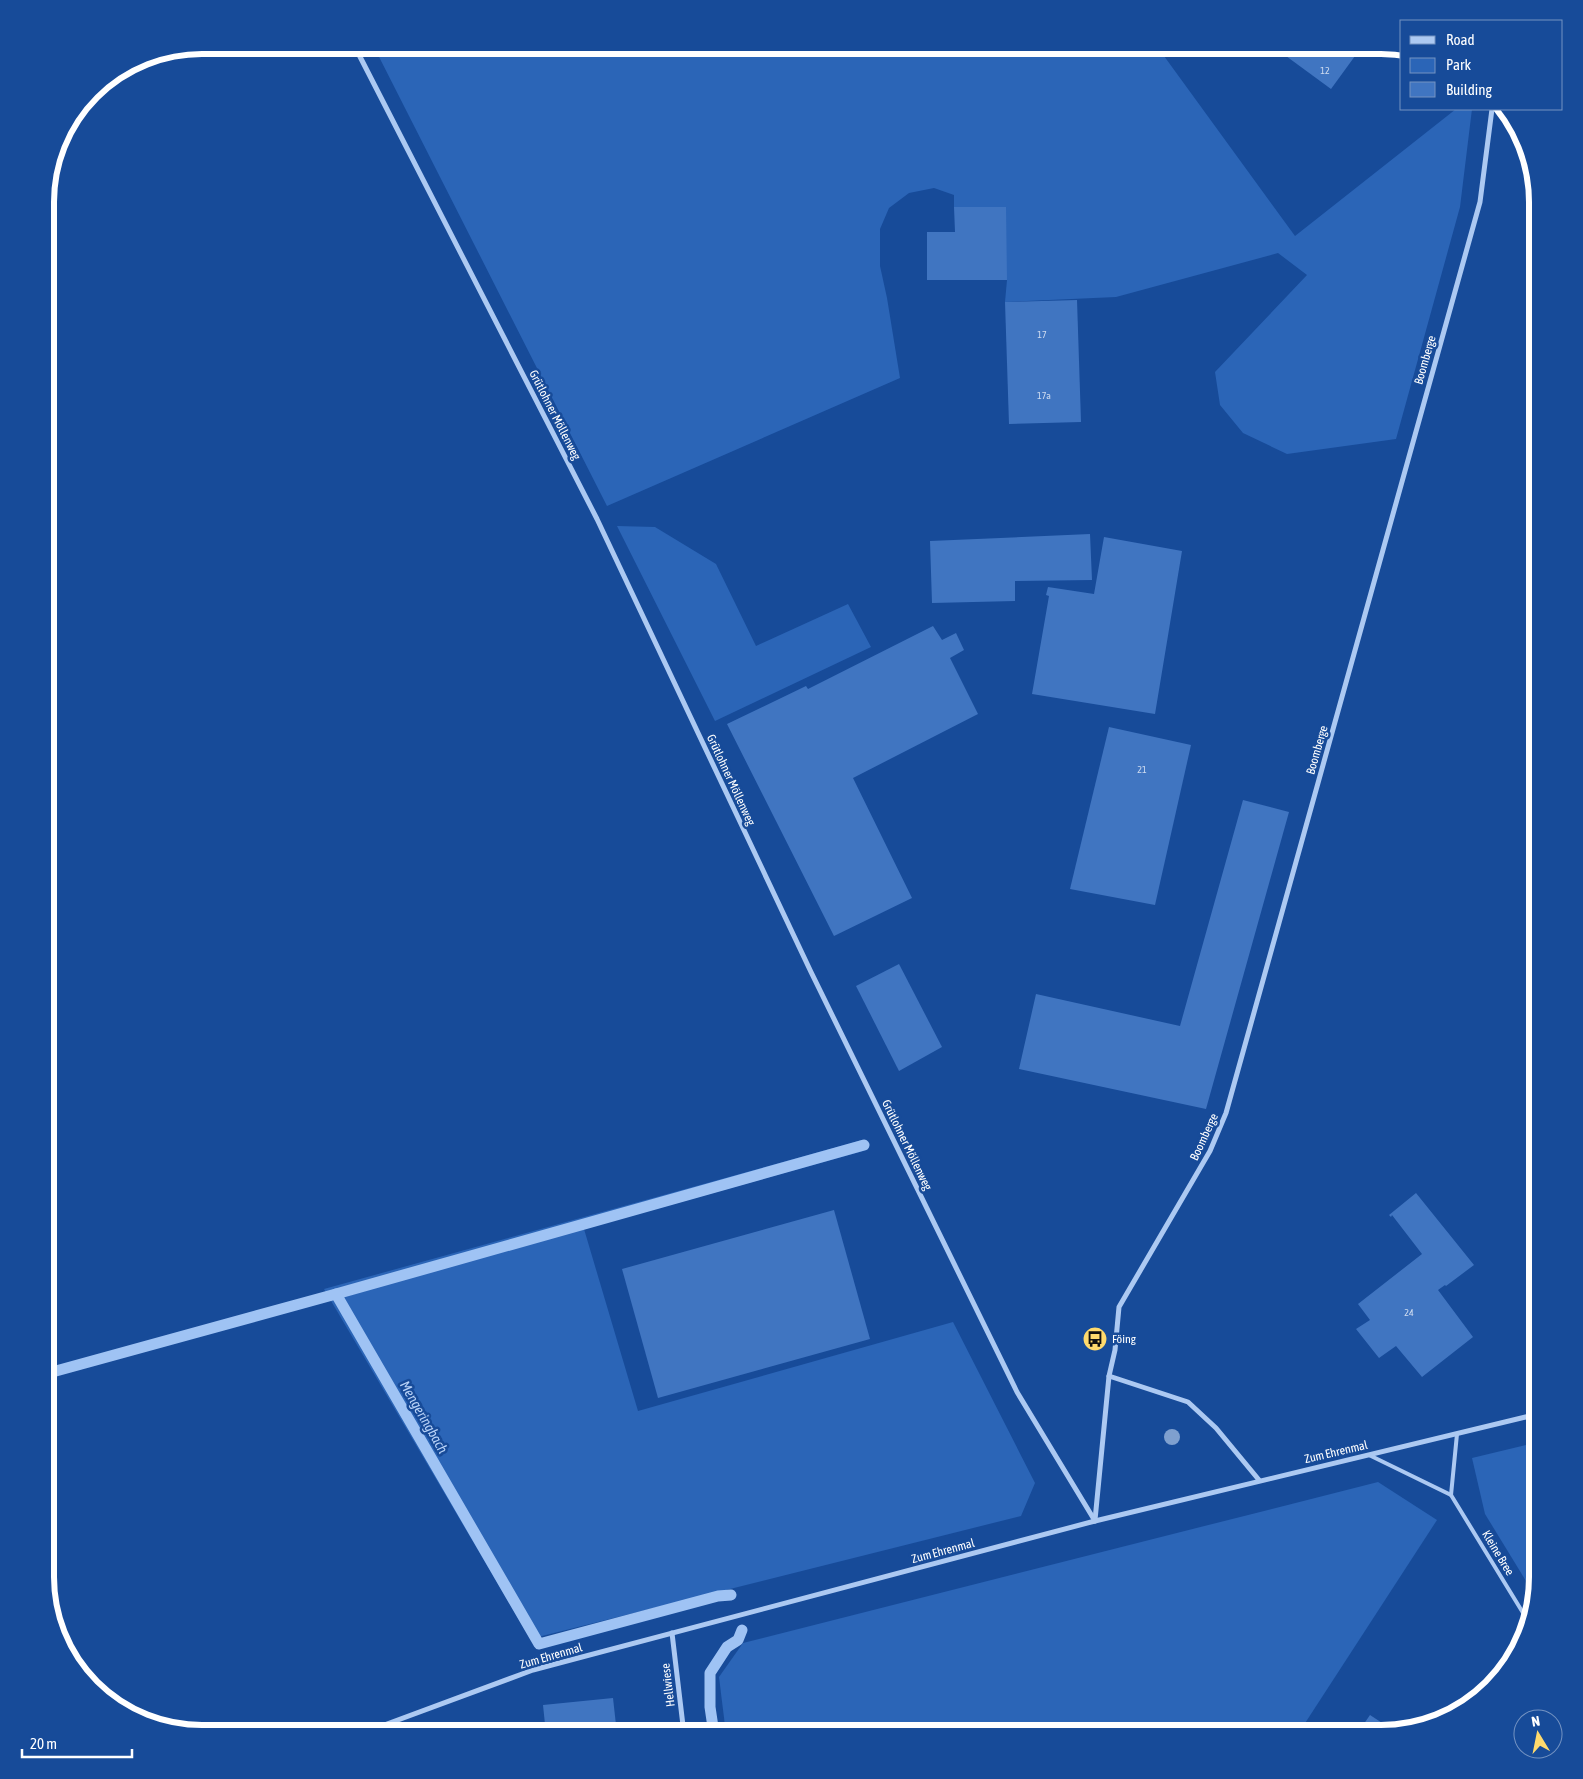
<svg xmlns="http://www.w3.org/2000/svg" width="1583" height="1779" font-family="'Asap Condensed',sans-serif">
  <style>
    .green { fill: #2b65b7 }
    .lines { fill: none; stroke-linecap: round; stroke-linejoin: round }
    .stream { stroke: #9fc3f4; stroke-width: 11 }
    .building { fill: #4075c1 }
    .lane { stroke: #acc9f2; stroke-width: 4 }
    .street { stroke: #acc9f2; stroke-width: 5 }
    .tree { fill: #7fa0cf }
    .labels { text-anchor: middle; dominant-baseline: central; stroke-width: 5; stroke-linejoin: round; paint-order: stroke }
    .number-label { font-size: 10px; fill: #cfdcf0 }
    .street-label { font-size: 12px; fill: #fff; stroke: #174b99 }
    .poi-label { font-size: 12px; fill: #fff; stroke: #174b99; text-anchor: start }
    .water-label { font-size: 14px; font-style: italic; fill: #b9d3f8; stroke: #174b99 }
    .rim { fill: none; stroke: #fff; stroke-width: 6 }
  </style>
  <rect width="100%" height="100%" fill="#174b99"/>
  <g class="green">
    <polygon points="373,45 1156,45 1295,236 1456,109 1472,109 1460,207 1396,439 1287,454 1243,433 1220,405 1215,372 1307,275 1278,253 1116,297 1005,302 1007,280 954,207 954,195 934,188 909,193 889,208 880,229 880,266 887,298 900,378 607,506"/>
    <polygon points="617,526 655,527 716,564 756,646 848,604 871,647 715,721"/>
    <polygon points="862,1140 867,1150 584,1229 638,1411 953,1322 1035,1483 1021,1516 542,1636 531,1640 324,1289"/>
    <polygon points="1538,1442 1538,1578 1534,1594 1485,1514 1472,1458"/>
    <polygon points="1378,1482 1437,1520 1298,1734 726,1734 719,1677 743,1643"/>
  </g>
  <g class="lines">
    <g class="stream">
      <polyline points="336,1294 864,1145"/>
      <polyline points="45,1374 336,1294 539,1644 718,1596 731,1595"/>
      <polyline points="714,1734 710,1707 710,1673 727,1647 738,1640 742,1630"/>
    </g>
  </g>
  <g class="building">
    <polygon points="1271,45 1363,45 1331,89"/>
    <polygon points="954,207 1006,207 1007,280 927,280 927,232 955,232"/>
    <polygon points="1077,300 1081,422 1009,424 1005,302"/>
    <polygon points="1090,534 1092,580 1015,581 1015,601 932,603 930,541"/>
    <polygon points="1104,537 1182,551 1155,714 1032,694 1049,596 1046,595 1048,587 1094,594"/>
    <polygon points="933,626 942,640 956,633 964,650 950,658 978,714 853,778 912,898 834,936 727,724 806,686 808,689"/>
    <polygon points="1109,727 1191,745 1155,905 1070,889"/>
    <polygon points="1243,800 1289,812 1206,1109 1019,1069 1036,994 1180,1026"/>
    <polygon points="899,964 942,1047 899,1071 856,986"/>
    <polygon points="1416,1193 1474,1265 1446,1286 1445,1285 1438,1290 1473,1337 1422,1377 1396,1346 1379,1358 1356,1329 1370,1320 1358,1304 1422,1254 1392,1215 1391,1217 1389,1215"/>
    <polygon points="834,1210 870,1339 658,1398 622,1269"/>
    <polygon points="613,1698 617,1734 546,1734 543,1705"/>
    <polygon points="1370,1715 1396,1732 1382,1734 1357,1734"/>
    <polygon points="497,1722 498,1734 467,1734"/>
  </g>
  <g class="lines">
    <g class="lane">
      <polyline points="1369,1455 1451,1495 1528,1621"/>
      <polyline points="1451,1495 1457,1434"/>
    </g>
    <g class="street">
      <polyline points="354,45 597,519 811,972 1017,1392 1095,1521"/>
      <polyline points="1109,1376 1188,1402 1216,1428 1259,1480"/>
      <polyline points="1095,1520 1109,1376 1115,1350 1119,1307 1210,1151 1226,1113 1480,202 1492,109"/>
      <polyline points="672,1633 684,1734"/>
      <polyline points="360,1734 533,1670 1095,1521 1538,1414"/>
    </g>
  </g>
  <circle class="tree" cx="1172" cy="1437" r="8"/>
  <defs>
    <symbol id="bus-disc" viewBox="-11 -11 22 22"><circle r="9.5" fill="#ffda6d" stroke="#174b99"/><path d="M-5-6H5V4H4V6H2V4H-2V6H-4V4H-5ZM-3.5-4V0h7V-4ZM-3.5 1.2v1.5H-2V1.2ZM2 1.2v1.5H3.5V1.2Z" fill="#111"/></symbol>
  </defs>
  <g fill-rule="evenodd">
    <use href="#bus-disc" x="1081" y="1325" width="28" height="28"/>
  </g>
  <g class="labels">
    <g class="number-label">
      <text x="1325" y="70">12</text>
      <text x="1042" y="334">17</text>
      <text x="1044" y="395">17a</text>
      <text x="1142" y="769">21</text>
      <text x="1409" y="1312">24</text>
    </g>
    <g class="street-label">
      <text transform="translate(1425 360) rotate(-74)">Boomberge</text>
      <text transform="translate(555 415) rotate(63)">Grütlohner Möllenweg</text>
      <text transform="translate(1317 750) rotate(-74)">Boomberge</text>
      <text transform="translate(731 780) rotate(65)">Grütlohner Möllenweg</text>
      <text transform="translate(1204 1137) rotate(-65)">Boomberge</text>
      <text transform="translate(907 1145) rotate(64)">Grütlohner Möllenweg</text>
      <text transform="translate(1336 1452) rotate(-13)">Zum Ehrenmal</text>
      <text transform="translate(943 1551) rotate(-15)">Zum Ehrenmal</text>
      <text transform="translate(1498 1553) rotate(59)">Kleine Bree</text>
      <text transform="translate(551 1656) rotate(-16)">Zum Ehrenmal</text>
      <text transform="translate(668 1685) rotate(-97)">Hellwiese</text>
    </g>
    <g class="poi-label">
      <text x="1112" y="1339">Föing</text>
    </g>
    <g class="water-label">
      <text transform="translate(424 1417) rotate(60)">Mengeringbach</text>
    </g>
  </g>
  <path d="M0 0H1583V1779H0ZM202 54H1381A148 148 0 0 1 1529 202V1577A148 148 0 0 1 1381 1725H202A148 148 0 0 1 54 1577V202A148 148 0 0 1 202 54Z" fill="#174b99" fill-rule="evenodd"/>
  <path class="rim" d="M202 54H1381A148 148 0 0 1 1529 202V1577A148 148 0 0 1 1381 1725H202A148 148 0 0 1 54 1577V202A148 148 0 0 1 202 54Z"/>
  <rect x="1400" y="20" width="162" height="90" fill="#174b99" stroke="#7493c2"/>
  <rect x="1410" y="36" width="25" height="8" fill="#acc9f2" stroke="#7493c2"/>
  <text x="1446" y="45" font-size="15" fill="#ffffff">Road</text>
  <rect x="1410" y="58" width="25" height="15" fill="#2b65b7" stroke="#7493c2"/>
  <text x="1446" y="70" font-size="15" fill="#ffffff">Park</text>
  <rect x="1410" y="82" width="25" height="15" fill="#4075c1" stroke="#7493c2"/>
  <text x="1446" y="95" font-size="15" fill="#ffffff">Building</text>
  <g transform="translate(1538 1734) rotate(350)"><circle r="24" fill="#174b99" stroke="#7493c2"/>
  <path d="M0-4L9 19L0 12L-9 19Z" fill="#ffda6d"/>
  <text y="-8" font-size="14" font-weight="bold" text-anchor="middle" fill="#ffffff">N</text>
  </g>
  <path d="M22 1749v8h110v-8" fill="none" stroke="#ffffff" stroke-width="2.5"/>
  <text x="30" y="1749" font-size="15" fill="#ffffff" stroke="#174b99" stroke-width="4" paint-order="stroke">20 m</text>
</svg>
